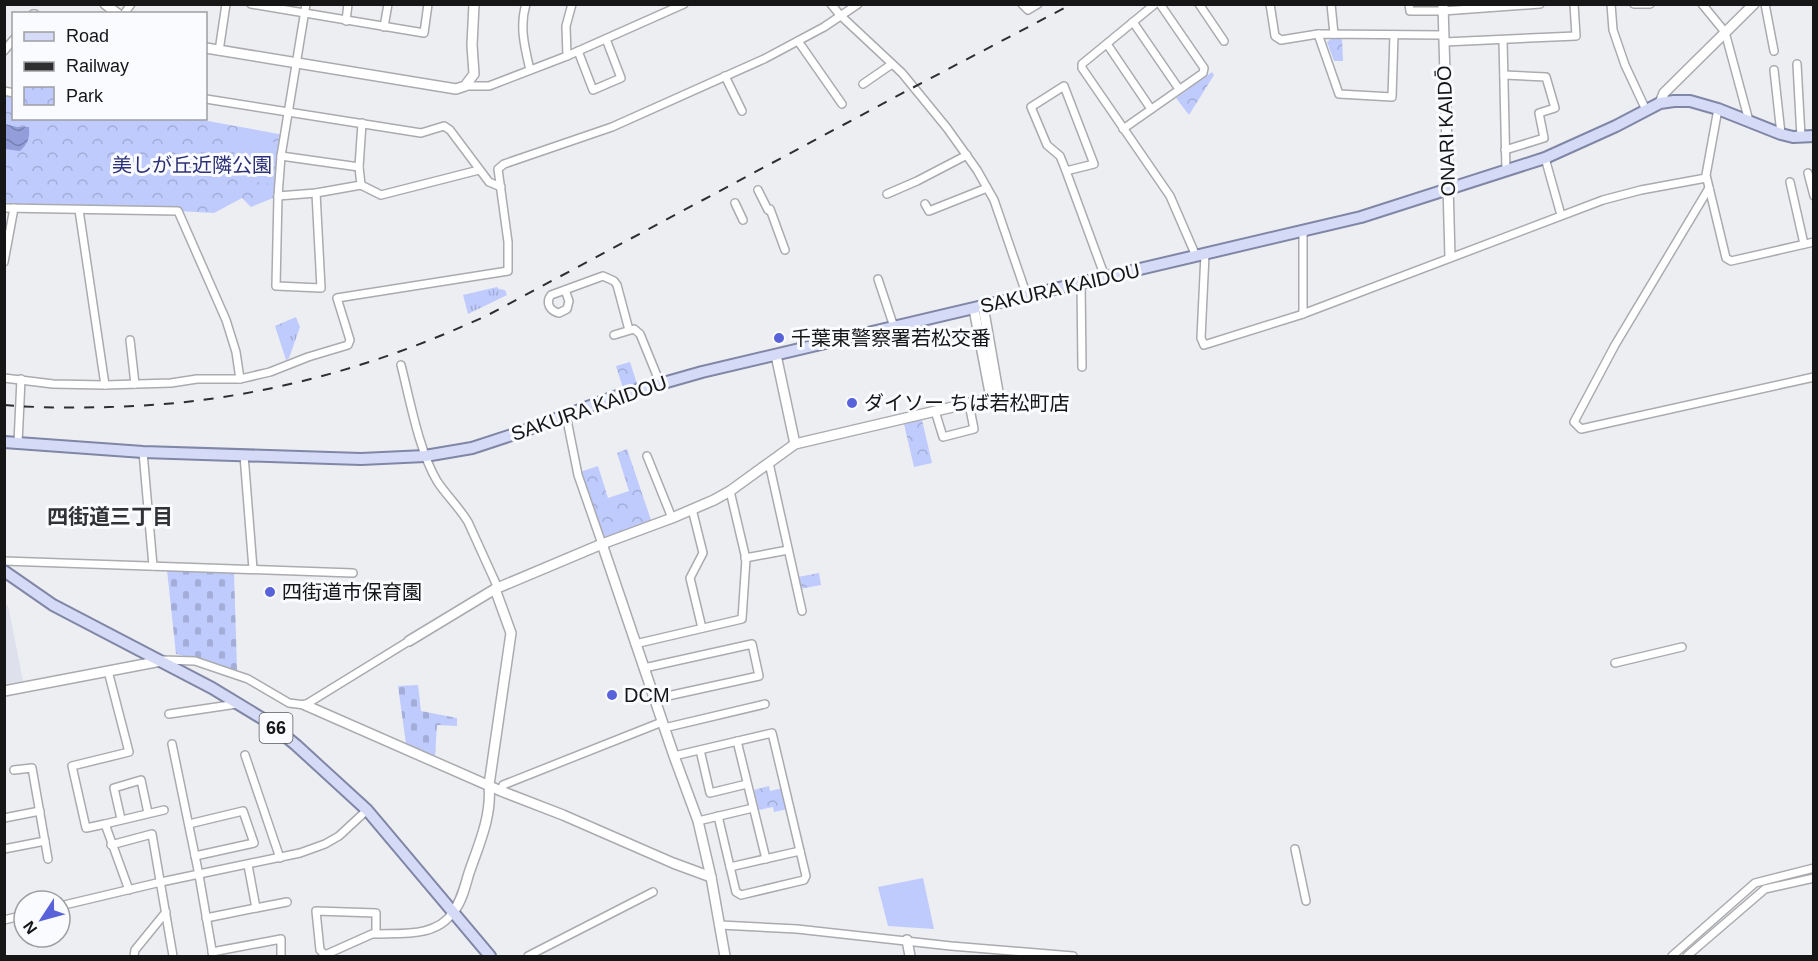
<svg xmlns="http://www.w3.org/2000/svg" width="1818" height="961" font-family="Arial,'Noto Sans JP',sans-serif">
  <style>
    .built { fill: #dee1ec }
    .grass { fill: url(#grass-tufts) }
    .cemetery { fill: url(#cemetery-stones) }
    .park { fill: url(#park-crowns) }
    .garden { fill: #bfcafd }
    .water { fill: url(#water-waves) }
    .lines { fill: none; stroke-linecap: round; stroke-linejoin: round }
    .street-casing { stroke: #aaabaf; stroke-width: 10 }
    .secondary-casing { stroke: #aaabaf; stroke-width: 12 }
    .primary-casing { stroke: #8086a5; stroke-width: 14 }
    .street { stroke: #fff; stroke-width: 7 }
    .secondary { stroke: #fff; stroke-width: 9 }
    .primary { stroke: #d5dbf7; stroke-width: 10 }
    .rail { stroke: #2e2e30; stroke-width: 2; stroke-dasharray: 10 10; stroke-linecap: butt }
    .poi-dot { fill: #5862d9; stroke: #fafbff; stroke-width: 2 }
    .labels { text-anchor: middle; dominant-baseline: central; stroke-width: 6; stroke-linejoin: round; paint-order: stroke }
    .shield { fill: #fafbff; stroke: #5a5b5d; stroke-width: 1.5 }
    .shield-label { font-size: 18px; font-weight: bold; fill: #161617 }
    .street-label { font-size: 20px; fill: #161617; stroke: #fafbff }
    .park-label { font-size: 20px; fill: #2c3178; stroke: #fafbff }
    .poi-label { font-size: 20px; fill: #161617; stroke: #fafbff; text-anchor: start }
    .neighbourhood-label { font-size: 21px; font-weight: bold; fill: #313234; stroke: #fafbff }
  </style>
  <defs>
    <pattern id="grass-tufts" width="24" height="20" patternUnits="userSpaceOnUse" patternTransform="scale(1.5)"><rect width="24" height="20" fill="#bfcafd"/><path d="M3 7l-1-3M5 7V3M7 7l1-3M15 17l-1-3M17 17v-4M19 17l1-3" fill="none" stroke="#a3add8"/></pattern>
    <pattern id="cemetery-stones" width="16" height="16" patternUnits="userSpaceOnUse" patternTransform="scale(1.5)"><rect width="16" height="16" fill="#bfcafd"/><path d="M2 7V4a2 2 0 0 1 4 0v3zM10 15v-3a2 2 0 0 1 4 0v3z" fill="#a3add8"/></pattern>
    <pattern id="park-crowns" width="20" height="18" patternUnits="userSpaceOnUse" patternTransform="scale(1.5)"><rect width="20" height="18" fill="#bfcafd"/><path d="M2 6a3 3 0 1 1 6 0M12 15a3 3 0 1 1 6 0" fill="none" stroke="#a3add8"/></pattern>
    <pattern id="water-waves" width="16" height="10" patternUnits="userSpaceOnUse" patternTransform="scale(1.5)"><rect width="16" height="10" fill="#919eda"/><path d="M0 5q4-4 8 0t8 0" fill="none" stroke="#7580b0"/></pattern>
  </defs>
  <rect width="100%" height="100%" fill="#edeef2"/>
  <polygon class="built" points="4,605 8,605 23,681 5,684"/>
  <g class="grass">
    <polygon points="497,287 499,289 505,290 507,295 468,314 463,295"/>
    <polygon points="296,317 300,327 289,358 286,360 275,326"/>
  </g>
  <g class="cemetery">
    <polygon points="167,570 234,572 237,670 176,654"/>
    <polygon points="418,685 421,711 457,718 457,726 437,725 435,756 406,744 398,686"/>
  </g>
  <g class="park">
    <polygon points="1331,39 1342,39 1343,61 1334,61 1327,42"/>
    <polygon points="1212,72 1214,75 1189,115 1176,98"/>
    <polygon points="4,91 13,93 14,118 197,119 284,135 278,196 251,207 242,198 214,213 178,211 5,208"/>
    <polygon points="630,362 638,387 624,391 616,366"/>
    <polygon points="922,420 932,463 914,467 904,424"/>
    <polygon points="627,449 651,520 602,539 580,472 598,466 608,498 629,491 617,453"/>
    <polygon points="819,573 821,585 800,589 798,577"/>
    <polygon points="769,786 770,791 783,788 788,809 774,812 773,807 759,810 754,790"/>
  </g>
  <g class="garden">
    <polygon points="236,134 274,142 267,184 232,177"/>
    <polygon points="923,878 934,929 888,926 878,887"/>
  </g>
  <path class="water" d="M5,124l12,3h12c1,10 -1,17 -9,24l-15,-2z"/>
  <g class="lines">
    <defs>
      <g id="street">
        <polyline points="251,4 424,33 428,4"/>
        <polyline points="306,4 281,156 278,196 276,286 321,288 316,193"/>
        <path d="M526,4c-7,23 -1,44 4,66"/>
        <polyline points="831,4 840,15 902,73 947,128 977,170 994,200 1027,296"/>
        <polyline points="1022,4 1028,10 1038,4"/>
        <polyline points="1155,4 1082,64 1082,68 1170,196 1196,256"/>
        <polyline points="1199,4 1224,41"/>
        <polyline points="1270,4 1275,36 1281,40 1318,34 1444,35"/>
        <polyline points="1331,4 1334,34"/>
        <polyline points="1409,4 1410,11 1443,11 1540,4"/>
        <polyline points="1611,4 1613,30 1625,65 1646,110"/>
        <polyline points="1634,4 1650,4"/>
        <polyline points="1702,4 1725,32 1749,121"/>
        <polyline points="1765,4 1774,51"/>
        <polyline points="33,14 35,14"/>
        <polyline points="124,14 131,4"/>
        <polyline points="346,21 348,4"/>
        <polyline points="1133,22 1179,89"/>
        <polyline points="384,27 388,4"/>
        <polyline points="1318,34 1339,94 1392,97 1394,35"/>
        <polyline points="1503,40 1506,171"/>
        <polyline points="798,41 842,104"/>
        <polyline points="1444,42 1576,36 1574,4"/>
        <polyline points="1107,44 1151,109"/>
        <polyline points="4,51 14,39"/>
        <polyline points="219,51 226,4"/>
        <polyline points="578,51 593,90 621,78 606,39"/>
        <polyline points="567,56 566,26 572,4"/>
        <polyline points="1797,64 1801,137"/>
        <polyline points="1774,70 1781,134"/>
        <polyline points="1504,75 1546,77 1555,108 1539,113 1544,138 1505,150"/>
        <polyline points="725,76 742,111"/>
        <polyline points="863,84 892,64"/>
        <polyline points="465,86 489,86 567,56 684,4"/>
        <polyline points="4,91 14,93"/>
        <polyline points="206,99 421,133 444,126 450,130 489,182 501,187"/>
        <polyline points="1718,109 1706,175 1726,258 1731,261 1814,242"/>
        <polyline points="1123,129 1203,73 1204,68 1160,4"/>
        <polyline points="281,156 359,167"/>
        <polyline points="1545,158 1561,215"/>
        <polyline points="1066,171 1094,164 1064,86 1031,107 1047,145 1060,156 1066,171 1105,277"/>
        <polyline points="1808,173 1814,196"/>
        <polyline points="1790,182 1804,244"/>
        <polyline points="361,185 381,195 479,170"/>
        <polyline points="1709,188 1615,345 1574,422 1581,429 1814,377"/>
        <polyline points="758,190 768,210"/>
        <polyline points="887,194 917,181 967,155"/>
        <polyline points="278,196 316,193 361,185 359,167 362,123"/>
        <polyline points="735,203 743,220"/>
        <polyline points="925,204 929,211 987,188"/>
        <polyline points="4,208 178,211 226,320 236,352 240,379"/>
        <polyline points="770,209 785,250"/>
        <polyline points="79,210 105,385"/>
        <polyline points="1205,254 1201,338 1204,345 1300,315 1603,200 1641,190 1706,178"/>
        <polyline points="4,262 14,208"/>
        <polyline points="878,279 894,327"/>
        <polyline points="1081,283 1082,367"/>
        <path d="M565,290l4,11 -2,8 -8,4c-9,-2 -14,-10 -8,-18l52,-19 11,5 3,4 12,45"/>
        <polyline points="1303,314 1303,231"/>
        <polyline points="614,335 634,329 640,334 660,383"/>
        <polyline points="130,340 135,384"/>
        <path d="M401,365c9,35 18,86 36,116 9,14 22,26 31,41l30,66"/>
        <polyline points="4,378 53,384 105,385 171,383 197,379 240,379 270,372 308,357 348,345 350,340 337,298 508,271 508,242 498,169 504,164 612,127 764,59 824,27 858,4"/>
        <polyline points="935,411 943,437 974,429 969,404"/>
        <polyline points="566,415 578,475 602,544"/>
        <polyline points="18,443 21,379"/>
        <polyline points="143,452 153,566"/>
        <polyline points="244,455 253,569"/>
        <polyline points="647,456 672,518"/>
        <polyline points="769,463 802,611"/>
        <polyline points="692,509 703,553 690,578 702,628"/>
        <polyline points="745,558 788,550"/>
        <polyline points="4,561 353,573"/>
        <polyline points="635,644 742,619 746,559 730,491"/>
        <polyline points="163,660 195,661 248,679 289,703 305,705 409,641"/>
        <polyline points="1615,663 1682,647"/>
        <polyline points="644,668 752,644 759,676 654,699"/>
        <polyline points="108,671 129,752 72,766 86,828 105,824 129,890"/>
        <polyline points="169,714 237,704"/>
        <polyline points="664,728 765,704"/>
        <polyline points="737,741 766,859"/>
        <polyline points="172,744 199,875 213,956"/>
        <polyline points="700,750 710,793 747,784"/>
        <polyline points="245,755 280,858"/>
        <polyline points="674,756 772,733 806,876 804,880 741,895 736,892 718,816"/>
        <polyline points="14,770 32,768 48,859"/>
        <polyline points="501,791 503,785 662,722"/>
        <polyline points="4,818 40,811"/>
        <polyline points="121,819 114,788 141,780 148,813"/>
        <polyline points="698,821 753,808"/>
        <polyline points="105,824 164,810"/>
        <polyline points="189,824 243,811 254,843 195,856"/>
        <polyline points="111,845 152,834 173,956"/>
        <polyline points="4,849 45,841"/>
        <polyline points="1295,849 1306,901"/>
        <polyline points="730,867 800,851"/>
        <polyline points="60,906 161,882 300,853 325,844 339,836 367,810"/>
        <polyline points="256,908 287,902"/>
        <polyline points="206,918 256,908 248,865"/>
        <polyline points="4,920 24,915"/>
        <polyline points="720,925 797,929 951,946 1073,956"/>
        <path d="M376,934v-21l-60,-2 4,39 5,5 47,-21h4c26,-1 61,3 77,-22"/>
        <polyline points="212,952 281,939 281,956"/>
        <polyline points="134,956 135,950 166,912"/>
        <polyline points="528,956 653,892"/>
        <polyline points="1672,956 1755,883 1814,868"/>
        <polyline points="1687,956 1765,889 1814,878"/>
      </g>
      <g id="secondary">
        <polyline points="105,4 118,14"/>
        <polyline points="1443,4 1450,257"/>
        <polyline points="206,48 456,89 465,86 474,74 472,45 474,4"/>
        <polyline points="1660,103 1664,93 1754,4"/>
        <polyline points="974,309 991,398"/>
        <polyline points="776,355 795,444"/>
        <polyline points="602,544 674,756 698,821 711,877 725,956"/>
        <polyline points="409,641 495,589 602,544 672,518 714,500 730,491 795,444 991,398 998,392 983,306"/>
        <polyline points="4,691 161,661"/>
        <polyline points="305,705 501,791 563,815 673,863 711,877"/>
        <path d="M453,912c9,-11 12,-26 16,-39 10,-29 23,-57 20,-88l22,-152 -16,-44"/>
        <polyline points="907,940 910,956"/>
      </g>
      <g id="primary">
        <polyline points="4,442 143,452 361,459 425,456 472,448 521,432 614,397 702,372 1361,217 1545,158 1616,126 1660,103 1674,101 1690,101 1718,109 1781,134 1793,137 1814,136"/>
        <polyline points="4,571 53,605 212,688 268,722 296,745 367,810 490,956"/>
      </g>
    </defs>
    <use href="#street" class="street-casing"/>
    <use href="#secondary" class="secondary-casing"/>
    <use href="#primary" class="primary-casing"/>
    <use href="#street" class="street"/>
    <use href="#secondary" class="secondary"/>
    <use href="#primary" class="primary"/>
    <path class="rail" d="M4,405c35,3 71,3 105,2 134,-3 258,-36 379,-92l426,-228 158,-83"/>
  </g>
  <g class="poi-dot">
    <circle cx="779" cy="338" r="6"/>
    <circle cx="852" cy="403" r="6"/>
    <circle cx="270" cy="592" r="6"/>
    <circle cx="612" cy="695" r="6"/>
  </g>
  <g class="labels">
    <rect class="shield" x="259.5" y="713" width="33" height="30" rx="4.5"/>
    <g class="shield-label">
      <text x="276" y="728">66</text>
    </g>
    <g class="street-label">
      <text transform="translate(1446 131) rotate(-92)">ONARI KAIDŌ</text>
      <text transform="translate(1060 288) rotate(-13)">SAKURA KAIDOU</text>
      <text transform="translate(589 408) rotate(-19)">SAKURA KAIDOU</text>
    </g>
    <g class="park-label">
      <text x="192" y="165">美しが丘近隣公園</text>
    </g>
    <g class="poi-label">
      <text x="791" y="338">千葉東警察署若松交番</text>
      <text x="864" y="403">ダイソー ちば若松町店</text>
      <text x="282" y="592">四街道市保育園</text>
      <text x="624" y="695">DCM</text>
    </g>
    <g class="neighbourhood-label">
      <text x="110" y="516">四街道三丁目</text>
    </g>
  </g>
  <rect width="1818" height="961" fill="none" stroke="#161617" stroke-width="12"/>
  <rect x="12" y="12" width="195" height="108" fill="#fafbff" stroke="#9f9fa2" stroke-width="1.5"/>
  <rect x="24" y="32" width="30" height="9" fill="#d5dbf7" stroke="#9f9fa2" stroke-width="1.5"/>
  <text x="66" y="42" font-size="18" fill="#161617">Road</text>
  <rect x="24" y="62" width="30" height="9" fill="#2e2e30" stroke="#9f9fa2" stroke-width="1.5"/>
  <text x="66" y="72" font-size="18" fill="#161617">Railway</text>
  <rect x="24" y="87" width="30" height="18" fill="url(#park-crowns)" stroke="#9f9fa2" stroke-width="1.5"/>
  <text x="66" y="102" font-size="18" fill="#161617">Park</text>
  <g transform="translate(42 919) rotate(234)"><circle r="28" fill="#fafbff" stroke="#9f9fa2" stroke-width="1.5"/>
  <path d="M0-4.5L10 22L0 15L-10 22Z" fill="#5862d9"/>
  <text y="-9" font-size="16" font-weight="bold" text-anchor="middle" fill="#161617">N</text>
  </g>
</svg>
